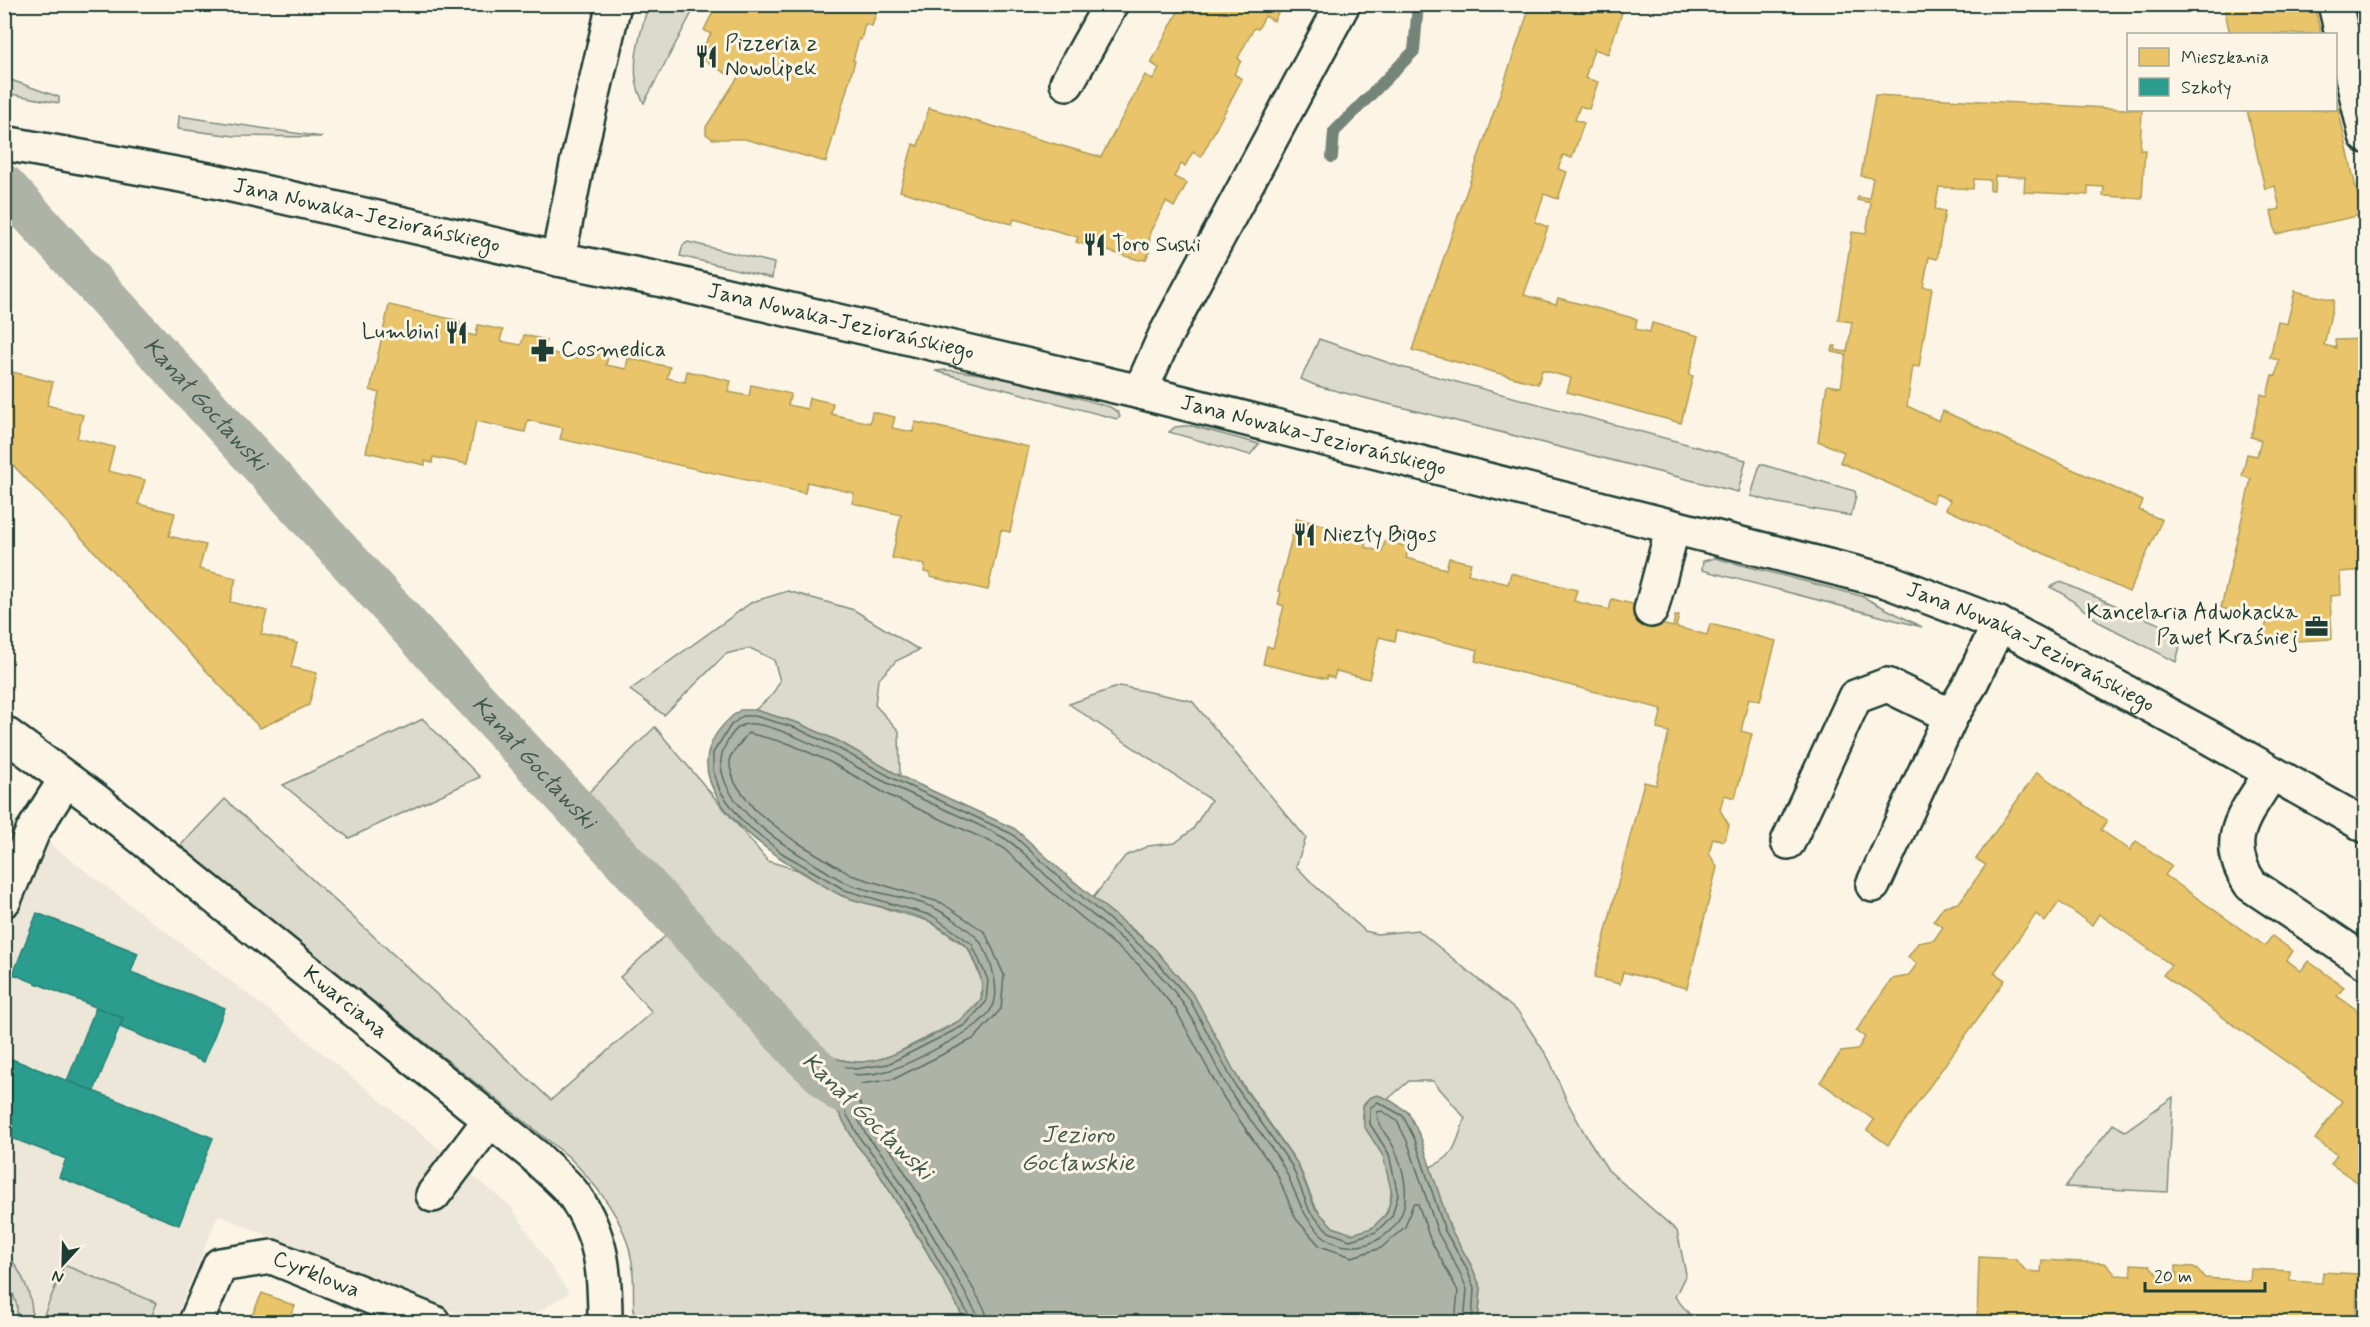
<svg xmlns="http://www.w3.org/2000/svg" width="2370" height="1327" font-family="Mynerve,sans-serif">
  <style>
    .built { fill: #ece7d8 }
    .green { fill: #dcdacc; stroke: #7e8c80; stroke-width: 1.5 }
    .water { fill: #aeb3a7; stroke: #758479; stroke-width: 1.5 }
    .homes { fill: #e9c46a; stroke: #ac9c5a; stroke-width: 1.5 }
    .schools { fill: #2a9d8f; stroke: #278074; stroke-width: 1.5 }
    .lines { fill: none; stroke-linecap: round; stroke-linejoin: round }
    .shore { stroke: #586c62; stroke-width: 1.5 }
    .stream { stroke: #758479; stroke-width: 12 }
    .canal { stroke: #aeb3a7; stroke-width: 42 }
    .minor-casing { stroke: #1f3d34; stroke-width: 38 }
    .minor { stroke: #fcf5e5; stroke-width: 33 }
    .labels { text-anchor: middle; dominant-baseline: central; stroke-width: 6; stroke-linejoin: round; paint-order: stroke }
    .poi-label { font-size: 22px; fill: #1f3d34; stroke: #fcf5e5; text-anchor: start }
    .street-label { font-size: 22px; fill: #1f3d34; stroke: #fcf5e5 }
    .water-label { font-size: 24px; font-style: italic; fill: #435a51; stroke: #fcf5e5 }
  </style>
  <rect width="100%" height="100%" fill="#fcf5e5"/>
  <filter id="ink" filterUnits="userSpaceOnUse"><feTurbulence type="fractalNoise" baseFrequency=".0167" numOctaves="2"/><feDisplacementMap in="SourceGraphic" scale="12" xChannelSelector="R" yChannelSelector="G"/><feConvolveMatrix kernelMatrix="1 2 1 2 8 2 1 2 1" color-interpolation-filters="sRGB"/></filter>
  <g filter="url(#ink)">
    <polygon class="built" points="4,809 283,1021 511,1207 569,1293 521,1322 479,1322 218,1215 174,1322 5,1322"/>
    <g class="green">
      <path d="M648,5h48l-52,98c-18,-30 -4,-66 4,-98z"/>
      <polygon points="2351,5 2365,5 2365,72"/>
      <polygon points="5,78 59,97 59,103 5,93"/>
      <polygon points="179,116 322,137 235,136 178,129"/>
      <polygon points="688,242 774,263 772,278 680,256 683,245"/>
      <polygon points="1319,339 1401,367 1746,460 1738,492 1317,386 1301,379"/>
      <path d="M946,370c56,4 110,22 164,37l8,5 2,5 -3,2 -182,-48z"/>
      <polygon points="1184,426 1192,426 1259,444 1250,455 1169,432 1175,427"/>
      <polygon points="1760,464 1855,491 1856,496 1851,516 1778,503 1751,496"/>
      <polygon points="1715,558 1861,596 1922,627 1702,570 1703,561"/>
      <polygon points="2061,582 2180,633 2182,638 2176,662 2101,623 2062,593 2050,587"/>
      <polygon points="788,591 854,610 919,650 896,661 878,680 875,705 899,731 900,776 838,741 798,723 755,710 772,695 780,681 774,660 750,648 726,654 664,715 630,690 752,602"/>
      <path d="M1120,686l72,15 114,137 -10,28 19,20 50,45 12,3 41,-4 101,83 30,46 18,42 18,33 23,36 69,61 9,43 -11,23 21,25h-218l3,-34 -10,-23 -21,-37 -20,-61c26,-10 26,-24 35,-49l-32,-37h-24l-21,18 -11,-4c-32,14 -3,42 6,61 11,23 14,59 -13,73 -12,6 -27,6 -38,-2 -22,-18 -23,-45 -37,-67 -25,-37 -51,-72 -75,-109 -21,-33 -41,-69 -64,-100 -13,-16 -46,-39 -63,-53l32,-42 23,-10 27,-3 18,-14 18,-29 -142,-96z"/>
      <polygon points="423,719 480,777 349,838 283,785"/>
      <polygon points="655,727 768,861 798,870 842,896 929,921 968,948 982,981 981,999 961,1020 885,1059 856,1063 827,1057 807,1045 586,795"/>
      <path d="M225,799l326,301 101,-88 -32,-35 53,-48 119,130 37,36 27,49 19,23 51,83 40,72h-331c-3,-19 0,-40 -3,-60 -6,-42 -35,-76 -63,-105l-390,-310z"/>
      <polygon points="2173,1097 2168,1192 2065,1187 2113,1124 2125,1131"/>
      <path d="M5,1250c16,22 29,44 27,72h-15v-16l-7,-22 -5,-9z"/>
      <polygon points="64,1265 157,1303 149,1322 41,1322"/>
    </g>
    <path class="water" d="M740,710h15l43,13 40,18 62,35 115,53 49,44 91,76 40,48 46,87 56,79 18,45 18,19 19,7 20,-6 15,-15 5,-19 -9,-38 -19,-30 -1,-20 6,-8 8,-3 11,4 20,13 13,26 29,90 21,37 10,23 -3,34h-512l-40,-72 -51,-83 -19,-23 -27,-49 -37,-36 15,-14c49,30 76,16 123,-8 15,-8 43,-22 51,-37 5,-12 -5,-42 -13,-52 -6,-7 -29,-21 -37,-26 -24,-13 -62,-15 -88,-26 -13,-5 -26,-15 -39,-23 -56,-33 -146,-102 -64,-163z"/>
    <g class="homes">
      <polygon points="717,4 879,4 872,26 865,24 861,40 859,39 853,60 855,61 826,162 745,139 713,139 706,134 706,127 740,74 734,70 730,76 698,56 711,34 704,30"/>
      <polygon points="1182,4 1282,4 1274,21 1265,16 1258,29 1254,28 1238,58 1241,61 1234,74 1242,79 1201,157 1193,152 1185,166 1181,164 1174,177 1187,183 1174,207 1166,202 1150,232 1149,253 1146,259 1139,260 1076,242 1078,237 1014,219 1012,224 900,191 913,144 918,146 929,108 1101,157 1145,75 1153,80 1159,68 1151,63"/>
      <polygon points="1531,4 1625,4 1608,54 1594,49 1585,78 1598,82 1589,109 1580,106 1575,120 1584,123 1572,158 1563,155 1558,169 1567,172 1558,199 1544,194 1535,222 1548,227 1524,295 1556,304 1558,298 1637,319 1635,329 1650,332 1652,323 1699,336 1689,375 1693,376 1681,423 1567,392 1571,378 1542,370 1538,384 1412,350"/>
      <polygon points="2223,4 2314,4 2321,34 2230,34"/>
      <polygon points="1875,95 2142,110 2140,150 2145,150 2142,198 2103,196 2104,187 2088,186 2088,195 2024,192 2025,177 1995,176 1994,190 1990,190 1990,180 1974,179 1973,189 1939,187 1935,209 1945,211 1937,259 1929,257 1923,287 1932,288 1919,367 1913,366 1907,406 1939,421 1943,411 2143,501 2139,510 2162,520 2129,592 1946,509 1950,500 1936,494 1932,503 1840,462 1844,452 1818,441 1827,385 1841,387 1846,355 1832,352 1833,346 1836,346 1835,350 1847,352 1852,322 1838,320 1852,232 1866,234 1871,203 1857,200 1858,197 1869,199 1873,178 1861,176"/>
      <polygon points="2336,99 2362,215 2276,234 2271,211 2280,209 2275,186 2265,189 2247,110 2336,110"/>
      <polygon points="2295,291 2334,300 2324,345 2336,348 2335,340 2366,339 2366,570 2340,572 2341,595 2330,596 2332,639 2262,643 2267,619 2221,608 2251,479 2242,476 2247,454 2257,456 2261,440 2251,437 2261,394 2267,396 2272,375 2276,376 2279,360 2270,358 2278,321 2287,324"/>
      <polygon points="389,305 460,321 458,332 476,336 478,325 503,330 500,341 521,345 524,335 546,340 543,351 578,358 581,347 609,354 606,365 626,369 628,358 670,367 667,378 685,382 687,371 731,381 728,392 749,396 751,385 791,394 788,405 807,409 809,398 833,403 831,414 870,423 872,412 895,417 892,428 913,432 915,422 1029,447 1010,532 1001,530 988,590 930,577 930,573 924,572 925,565 892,558 901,515 852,503 854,493 807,482 805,493 560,439 563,428 528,420 525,432 476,421 467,464 433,457 432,463 425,461 425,465 366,452 379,393 370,390"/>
      <polygon points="4,370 53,382 47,405 83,415 77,438 114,447 108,471 145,480 138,504 175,513 169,536 206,545 199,569 236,578 230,602 267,611 261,634 297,643 291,667 317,673 309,705 260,728 12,464 4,455"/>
      <polygon points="1297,518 1332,528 1330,539 1344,543 1347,532 1367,537 1365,547 1382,552 1385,541 1409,547 1406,558 1446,569 1449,558 1471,563 1468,574 1508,584 1511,573 1577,590 1574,601 1609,610 1612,599 1636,605 1633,617 1673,627 1675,616 1679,616 1676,627 1707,635 1710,624 1776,641 1760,701 1749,698 1741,731 1752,734 1735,798 1724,795 1720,810 1729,825 1724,841 1713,838 1709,853 1717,867 1687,988 1623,972 1620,984 1594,978 1644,782 1656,785 1669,732 1657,729 1662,709 1475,661 1478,650 1397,630 1395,641 1379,637 1369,679 1336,671 1334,678 1327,676 1327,679 1263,664 1267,646 1273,648 1284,606 1278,604 1281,592 1278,591"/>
      <polygon points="2037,772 2107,821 2101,830 2130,850 2136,841 2172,866 2165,875 2265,946 2272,936 2293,951 2287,960 2301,971 2308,961 2344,987 2337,996 2366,1016 2366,1188 2331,1164 2337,1155 2315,1139 2342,1101 2163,975 2171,965 2156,954 2099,914 2092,925 2059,902 2045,922 2036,914 1994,973 2005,980 1888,1145 1867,1130 1874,1120 1820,1082 1841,1052 1857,1050 1865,1037 1856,1031 1892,979 1908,976 1917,964 1908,957 1918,943 1934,940 1943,927 1933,921 1944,906 1959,903 1986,865 1976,859"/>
      <polygon points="1979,1257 2015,1259 2026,1271 2041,1272 2042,1260 2105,1263 2116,1275 2131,1276 2131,1264 2149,1265 2160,1277 2176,1277 2176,1266 2194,1267 2205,1278 2250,1281 2251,1269 2290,1271 2290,1281 2322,1283 2323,1272 2358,1274 2355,1322 1977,1322"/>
      <polygon points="262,1293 295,1306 291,1314 312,1322 249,1322"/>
    </g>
    <g class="schools">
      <polygon points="37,913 138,953 131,972 225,1008 204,1062 120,1027 123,1018 13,974"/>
      <polygon points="96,1007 123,1018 94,1091 67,1081"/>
      <polygon points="4,1056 213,1138 179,1225 59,1177 66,1159 4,1135"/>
    </g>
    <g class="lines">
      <g class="shore">
        <polyline points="971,1322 970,1317 931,1247 881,1164 861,1140 834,1092 802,1058 809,1053 825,1062 855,1069 888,1064 965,1025 986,1002 988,980 972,944 933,916 845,890 782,853 742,821 720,791 713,770 713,753 731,725 743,716 755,716 796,728 836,747 898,781 1012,834 1060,878 1150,954 1190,1000 1236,1087 1292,1166 1310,1212 1329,1232 1350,1240 1376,1232 1392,1216 1398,1195 1389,1154 1370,1124 1370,1108 1378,1102 1403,1116 1415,1140 1445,1231 1466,1267 1474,1288 1472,1322"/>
        <path d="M979,1322l-2,-8 -40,-71 -50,-83 -20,-24 -26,-48 -10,-13 3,-3c48,10 75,-9 115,-30 16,-9 36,-20 44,-36 8,-17 -4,-56 -17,-69 -10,-10 -28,-22 -40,-28 -27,-13 -59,-14 -87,-25 -10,-4 -19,-11 -28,-16 -36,-22 -95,-57 -100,-102 -2,-13 10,-36 22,-41 21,-9 100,34 121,46 45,25 95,42 140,67 18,10 33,30 49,44 44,39 97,73 131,123 18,27 29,59 46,86 17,28 42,52 56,81 11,23 16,45 36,63 23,21 62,11 77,-16 12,-20 5,-51 -5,-71 -6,-13 -17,-21 -17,-36l5,-1 15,10 11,22 30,90 21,38 8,18 -3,33"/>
        <polyline points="988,1322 985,1310 945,1238 895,1156 875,1131 852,1088 854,1085 894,1079 975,1038 1001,1009 1004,975 985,932 942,903 851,875 792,839 755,810 735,783 730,767 730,757 748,733 790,744 828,761 890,796 1002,847 1049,890 1139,965 1176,1010 1222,1095 1277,1174 1296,1219 1320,1246 1352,1257 1381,1248 1405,1227 1413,1204 1418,1204 1430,1239 1458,1291 1455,1322"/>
      </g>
      <polyline class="stream" points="1332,157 1334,132 1414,51 1418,4"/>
      <path class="canal" id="s1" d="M4,185l795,867 42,40"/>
      <defs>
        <g id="minor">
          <polyline points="2335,4 2366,136"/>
          <polyline points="1067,83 1111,4"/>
          <path id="s2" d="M4,143l210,38 344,78 100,20 482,113 747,189 112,43 208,112 159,90"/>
          <polyline points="558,259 577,164 614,4"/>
          <polyline points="1140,392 1165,336 1343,4"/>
          <polyline points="1651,610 1673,527"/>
          <path id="s3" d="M4,733l91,67 440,356c12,13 29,25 39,39 29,42 31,78 31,127"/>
          <path d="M2271,773c-24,40 -52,66 -20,112l115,77"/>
          <polyline points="1788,842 1855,697 1887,685 1951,716"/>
          <polyline points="1873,885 1951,716 1970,685 1999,624"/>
          <polyline points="4,900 33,831 66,779"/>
          <polyline points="433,1195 490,1120"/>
          <path id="s4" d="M196,1322l24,-57 52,-8 161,65"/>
        </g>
      </defs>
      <use href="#minor" class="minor-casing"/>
      <use href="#minor" class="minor"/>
    </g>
  </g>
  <defs>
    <symbol id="restaurant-bare" viewBox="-9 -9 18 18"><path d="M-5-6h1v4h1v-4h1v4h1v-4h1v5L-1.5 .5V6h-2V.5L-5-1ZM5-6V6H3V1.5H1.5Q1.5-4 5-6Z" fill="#1f3d34" stroke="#fcf5e5" stroke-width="2.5" paint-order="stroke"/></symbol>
    <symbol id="pharmacy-bare" viewBox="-9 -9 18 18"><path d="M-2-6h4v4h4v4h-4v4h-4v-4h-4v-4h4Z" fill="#1f3d34" stroke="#fcf5e5" stroke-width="2.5" paint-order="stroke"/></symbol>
    <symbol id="office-bare" viewBox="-9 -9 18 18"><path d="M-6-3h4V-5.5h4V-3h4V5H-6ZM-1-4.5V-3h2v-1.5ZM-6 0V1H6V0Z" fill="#1f3d34" stroke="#fcf5e5" stroke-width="2.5" paint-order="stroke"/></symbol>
  </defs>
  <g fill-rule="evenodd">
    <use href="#restaurant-bare" x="690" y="40" width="33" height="33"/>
    <use href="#restaurant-bare" x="1078" y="228" width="33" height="33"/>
    <use href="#restaurant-bare" x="440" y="316" width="33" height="33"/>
    <use href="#pharmacy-bare" x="526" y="334" width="33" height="33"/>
    <use href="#restaurant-bare" x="1288" y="518" width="33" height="33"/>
    <use href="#office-bare" x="2300" y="610" width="33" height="33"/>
  </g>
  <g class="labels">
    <g class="poi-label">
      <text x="725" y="44">Pizzeria z<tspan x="725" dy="25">Nowolipek</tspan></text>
      <text x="1112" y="245">Toro Sushi</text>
      <text x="439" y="332" text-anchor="end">Lumbini</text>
      <text x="561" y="350">Cosmedica</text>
      <text x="1323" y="535">Niezły Bigos</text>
      <text x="2298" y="613" text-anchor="end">Kancelaria Adwokacka<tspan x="2298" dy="25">Paweł Kraśniej</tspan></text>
    </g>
    <g class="street-label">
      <text stroke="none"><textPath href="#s2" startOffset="370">Jana Nowaka-Jeziorańskiego</textPath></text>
      <text stroke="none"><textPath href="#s2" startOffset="856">Jana Nowaka-Jeziorańskiego</textPath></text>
      <text stroke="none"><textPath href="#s2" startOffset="1342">Jana Nowaka-Jeziorańskiego</textPath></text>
      <text stroke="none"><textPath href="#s2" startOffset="2092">Jana Nowaka-Jeziorańskiego</textPath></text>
      <text stroke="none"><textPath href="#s3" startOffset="435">Kwarciana</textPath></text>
      <text stroke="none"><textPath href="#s4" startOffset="162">Cyrklowa</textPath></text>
    </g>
    <g class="water-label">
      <text stroke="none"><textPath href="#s1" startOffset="298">Kanał Gocławski</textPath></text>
      <text stroke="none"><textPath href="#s1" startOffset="784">Kanał Gocławski</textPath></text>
      <text transform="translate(867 1117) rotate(44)">Kanał Gocławski</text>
      <text x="1078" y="1135">Jezioro<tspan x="1078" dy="28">Gocławskie</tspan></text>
    </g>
  </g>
  <rect width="2370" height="1327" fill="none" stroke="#fcf5e5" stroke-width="24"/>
  <rect x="12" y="12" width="2346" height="1303" fill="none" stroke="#1f3d34" stroke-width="2" filter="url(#ink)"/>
  <rect x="2127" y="33" width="210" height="78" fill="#fcf5e5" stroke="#a4ab9e" stroke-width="1.5"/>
  <rect x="2139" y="48" width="30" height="18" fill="#e9c46a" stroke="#a4ab9e" stroke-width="1.5"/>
  <text x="2181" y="63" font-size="18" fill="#1f3d34">Mieszkania</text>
  <rect x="2139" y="78" width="30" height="18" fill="#2a9d8f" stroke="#a4ab9e" stroke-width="1.5"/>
  <text x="2181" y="93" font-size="18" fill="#1f3d34">Szkoły</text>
  <g transform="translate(63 1264) rotate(202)" stroke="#fcf5e5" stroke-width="4.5" paint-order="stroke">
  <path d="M0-4.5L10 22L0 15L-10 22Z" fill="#1f3d34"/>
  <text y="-9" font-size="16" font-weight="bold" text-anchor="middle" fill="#1f3d34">N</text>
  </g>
  <path d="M2145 1282v9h120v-9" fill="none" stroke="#1f3d34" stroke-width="3"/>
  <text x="2154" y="1282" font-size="18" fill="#1f3d34" stroke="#fcf5e5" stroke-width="4.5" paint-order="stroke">20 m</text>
</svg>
